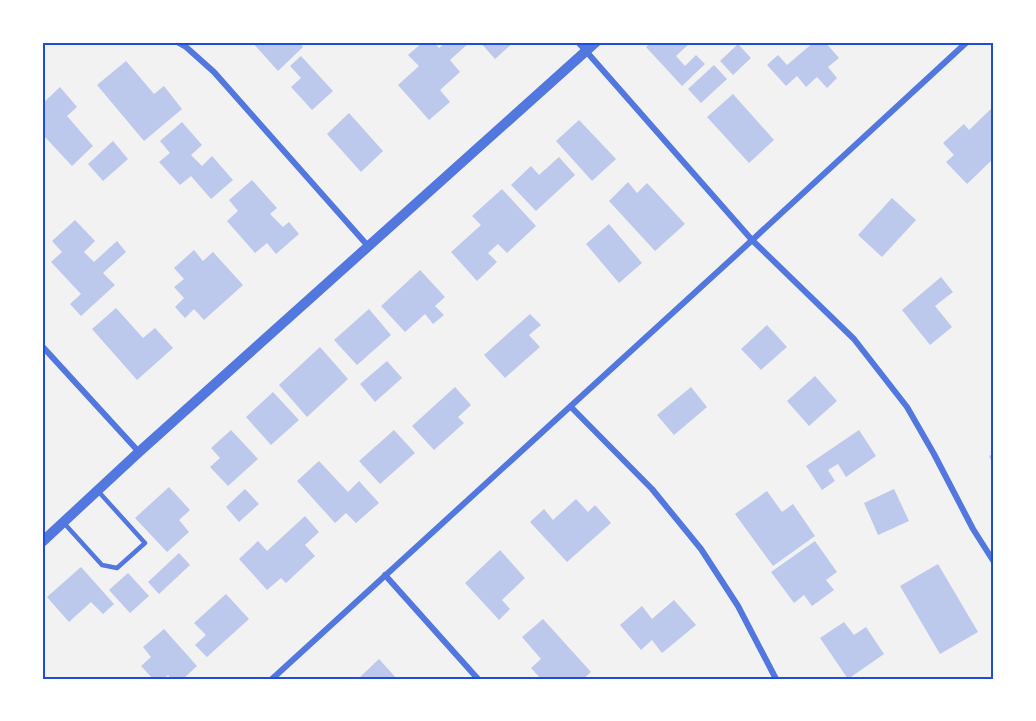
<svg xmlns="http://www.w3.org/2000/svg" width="1036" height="721" font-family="'Varela Round',sans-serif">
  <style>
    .building { fill: #bdc9ec }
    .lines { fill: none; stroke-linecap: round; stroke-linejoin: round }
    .service { stroke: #5277de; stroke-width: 4.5 }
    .minor { stroke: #5277de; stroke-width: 6 }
    .tertiary { stroke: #5277de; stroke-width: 10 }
    .neatline { fill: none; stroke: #1d4ed8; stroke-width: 2 }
  </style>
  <rect width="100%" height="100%" fill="#f2f2f2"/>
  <g class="building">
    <polygon points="252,42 299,42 303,47 278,71"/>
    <polygon points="423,42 434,42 439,48 446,42 470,42 450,60 460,72 440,90 450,102 429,120 398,85 419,66 408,55"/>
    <polygon points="480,42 514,42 495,59"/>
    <polygon points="652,42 691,42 676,56 685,66 696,55 705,64 682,86 646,47"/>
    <polygon points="814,42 825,42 839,58 828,67 837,78 827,88 817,77 806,87 797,76 786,86 767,65 778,55 787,65"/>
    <polygon points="738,44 751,58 733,75 720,61"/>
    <polygon points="301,56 333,91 312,110 291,87 301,78 290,66"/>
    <polygon points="126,61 154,94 164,86 182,109 144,141 97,85"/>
    <polygon points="714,65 727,79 701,103 688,89"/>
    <polygon points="60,87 77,107 67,116 93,146 72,166 45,137 42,140 42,104"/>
    <polygon points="733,94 774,140 749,163 707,117"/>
    <polygon points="994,106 994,158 967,184 946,162 954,155 943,143 964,124 969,130"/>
    <polygon points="349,113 383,151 361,172 327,134"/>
    <polygon points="579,120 616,159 592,181 556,141"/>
    <polygon points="182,122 202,145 191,155 202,166 212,156 233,180 211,199 191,176 180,185 159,162 170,153 160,141"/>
    <polygon points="113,141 128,159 103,181 88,164"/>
    <polygon points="559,157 575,175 536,211 511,185 531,166 539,175"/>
    <polygon points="252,180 277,208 270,214 283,227 289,222 299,234 276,254 267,243 255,253 227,221 238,211 229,200"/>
    <polygon points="628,182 637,193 647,183 685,224 655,251 609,201"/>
    <polygon points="502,189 536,226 507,253 498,244 488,253 497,262 477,281 451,252 481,225 472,216"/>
    <polygon points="892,198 916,220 882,257 858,235"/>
    <polygon points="75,220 95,241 84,252 94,262 117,241 126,252 103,273 115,285 81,316 70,304 81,294 51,262 62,252 52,241"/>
    <polygon points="609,224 642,263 619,283 586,244"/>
    <polygon points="194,250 203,261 213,252 243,285 204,320 194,309 185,318 175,307 184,298 174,287 184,279 174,268"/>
    <polygon points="420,270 445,297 435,306 444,315 433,324 425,314 405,332 381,306"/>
    <polygon points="941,277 953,292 935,306 952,327 930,345 902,310"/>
    <polygon points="116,308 143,338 155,328 173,348 137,380 92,329"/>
    <polygon points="369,309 391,335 357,365 334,340"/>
    <polygon points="530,314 541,325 529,335 540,347 505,378 484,355"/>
    <polygon points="767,325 787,347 761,370 741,349"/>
    <polygon points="320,347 348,379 307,417 279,385"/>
    <polygon points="387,361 402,378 375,402 360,384"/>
    <polygon points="815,376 837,401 809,426 787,401"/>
    <polygon points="455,387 471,405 458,417 464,423 434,450 412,426"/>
    <polygon points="691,387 707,407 674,435 657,415"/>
    <polygon points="273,392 299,420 271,445 246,417"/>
    <polygon points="231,430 258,459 228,486 210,467 220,458 211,448"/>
    <polygon points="394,430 415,453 380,484 359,461"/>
    <polygon points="859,430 876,456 846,477 838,464 828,470 835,481 822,490 806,466"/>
    <polygon points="994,453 994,466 989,456"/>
    <polygon points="319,461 348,492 359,481 379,503 356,523 346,513 335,523 297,481"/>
    <polygon points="169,487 190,510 179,520 189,532 167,552 135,518"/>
    <polygon points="245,489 259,504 239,522 226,507"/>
    <polygon points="894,489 909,521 878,535 864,503"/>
    <polygon points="767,491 782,512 793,504 815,536 773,566 735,514"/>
    <polygon points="576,499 588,512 595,505 611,523 567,562 530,522 544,509 553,520"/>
    <polygon points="305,516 319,532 305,545 315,556 286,583 281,578 267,590 239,559 258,541 267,551"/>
    <polygon points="815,541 837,572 826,580 834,590 812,606 804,595 794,603 771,572"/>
    <polygon points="500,550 525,578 502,600 510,609 499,620 465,583"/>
    <polygon points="179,553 190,565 159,594 148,582"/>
    <polygon points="938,564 978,632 940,654 900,586"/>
    <polygon points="81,567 114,604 103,614 91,602 69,622 47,597"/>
    <polygon points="128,573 149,596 130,613 109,590"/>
    <polygon points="226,594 249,619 207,657 195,645 206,635 194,623"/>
    <polygon points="674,600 696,625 662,653 652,640 641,650 620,625 642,606 652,619"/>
    <polygon points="543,619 591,672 583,679 541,679 531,668 541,659 522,637"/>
    <polygon points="844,622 854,635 866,627 884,654 848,679 820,638"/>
    <polygon points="164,629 197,666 183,679 171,679 168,675 164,679 153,679 141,666 151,657 143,647"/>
    <polygon points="379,659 397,679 358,679"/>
  </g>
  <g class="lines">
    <polyline class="service" points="63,522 102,565 117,568 145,543 98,491"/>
    <g class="minor">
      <polyline points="177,42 186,47 214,72 368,246"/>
      <polyline points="578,42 752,240 854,339 907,407 934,454 973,529 994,562"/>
      <polyline points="42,43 43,42"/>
      <polyline points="42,346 139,452"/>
      <polyline points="571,407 652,489 701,549 738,606 776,679"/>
      <polyline points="385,575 478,679"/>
      <polyline points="272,679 736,255 967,42"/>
    </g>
    <polyline class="tertiary" points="42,542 139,452 596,42"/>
  </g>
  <rect width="1036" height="721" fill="none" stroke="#ffffff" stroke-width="87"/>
  <rect x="44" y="44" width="948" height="634" class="neatline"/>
</svg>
